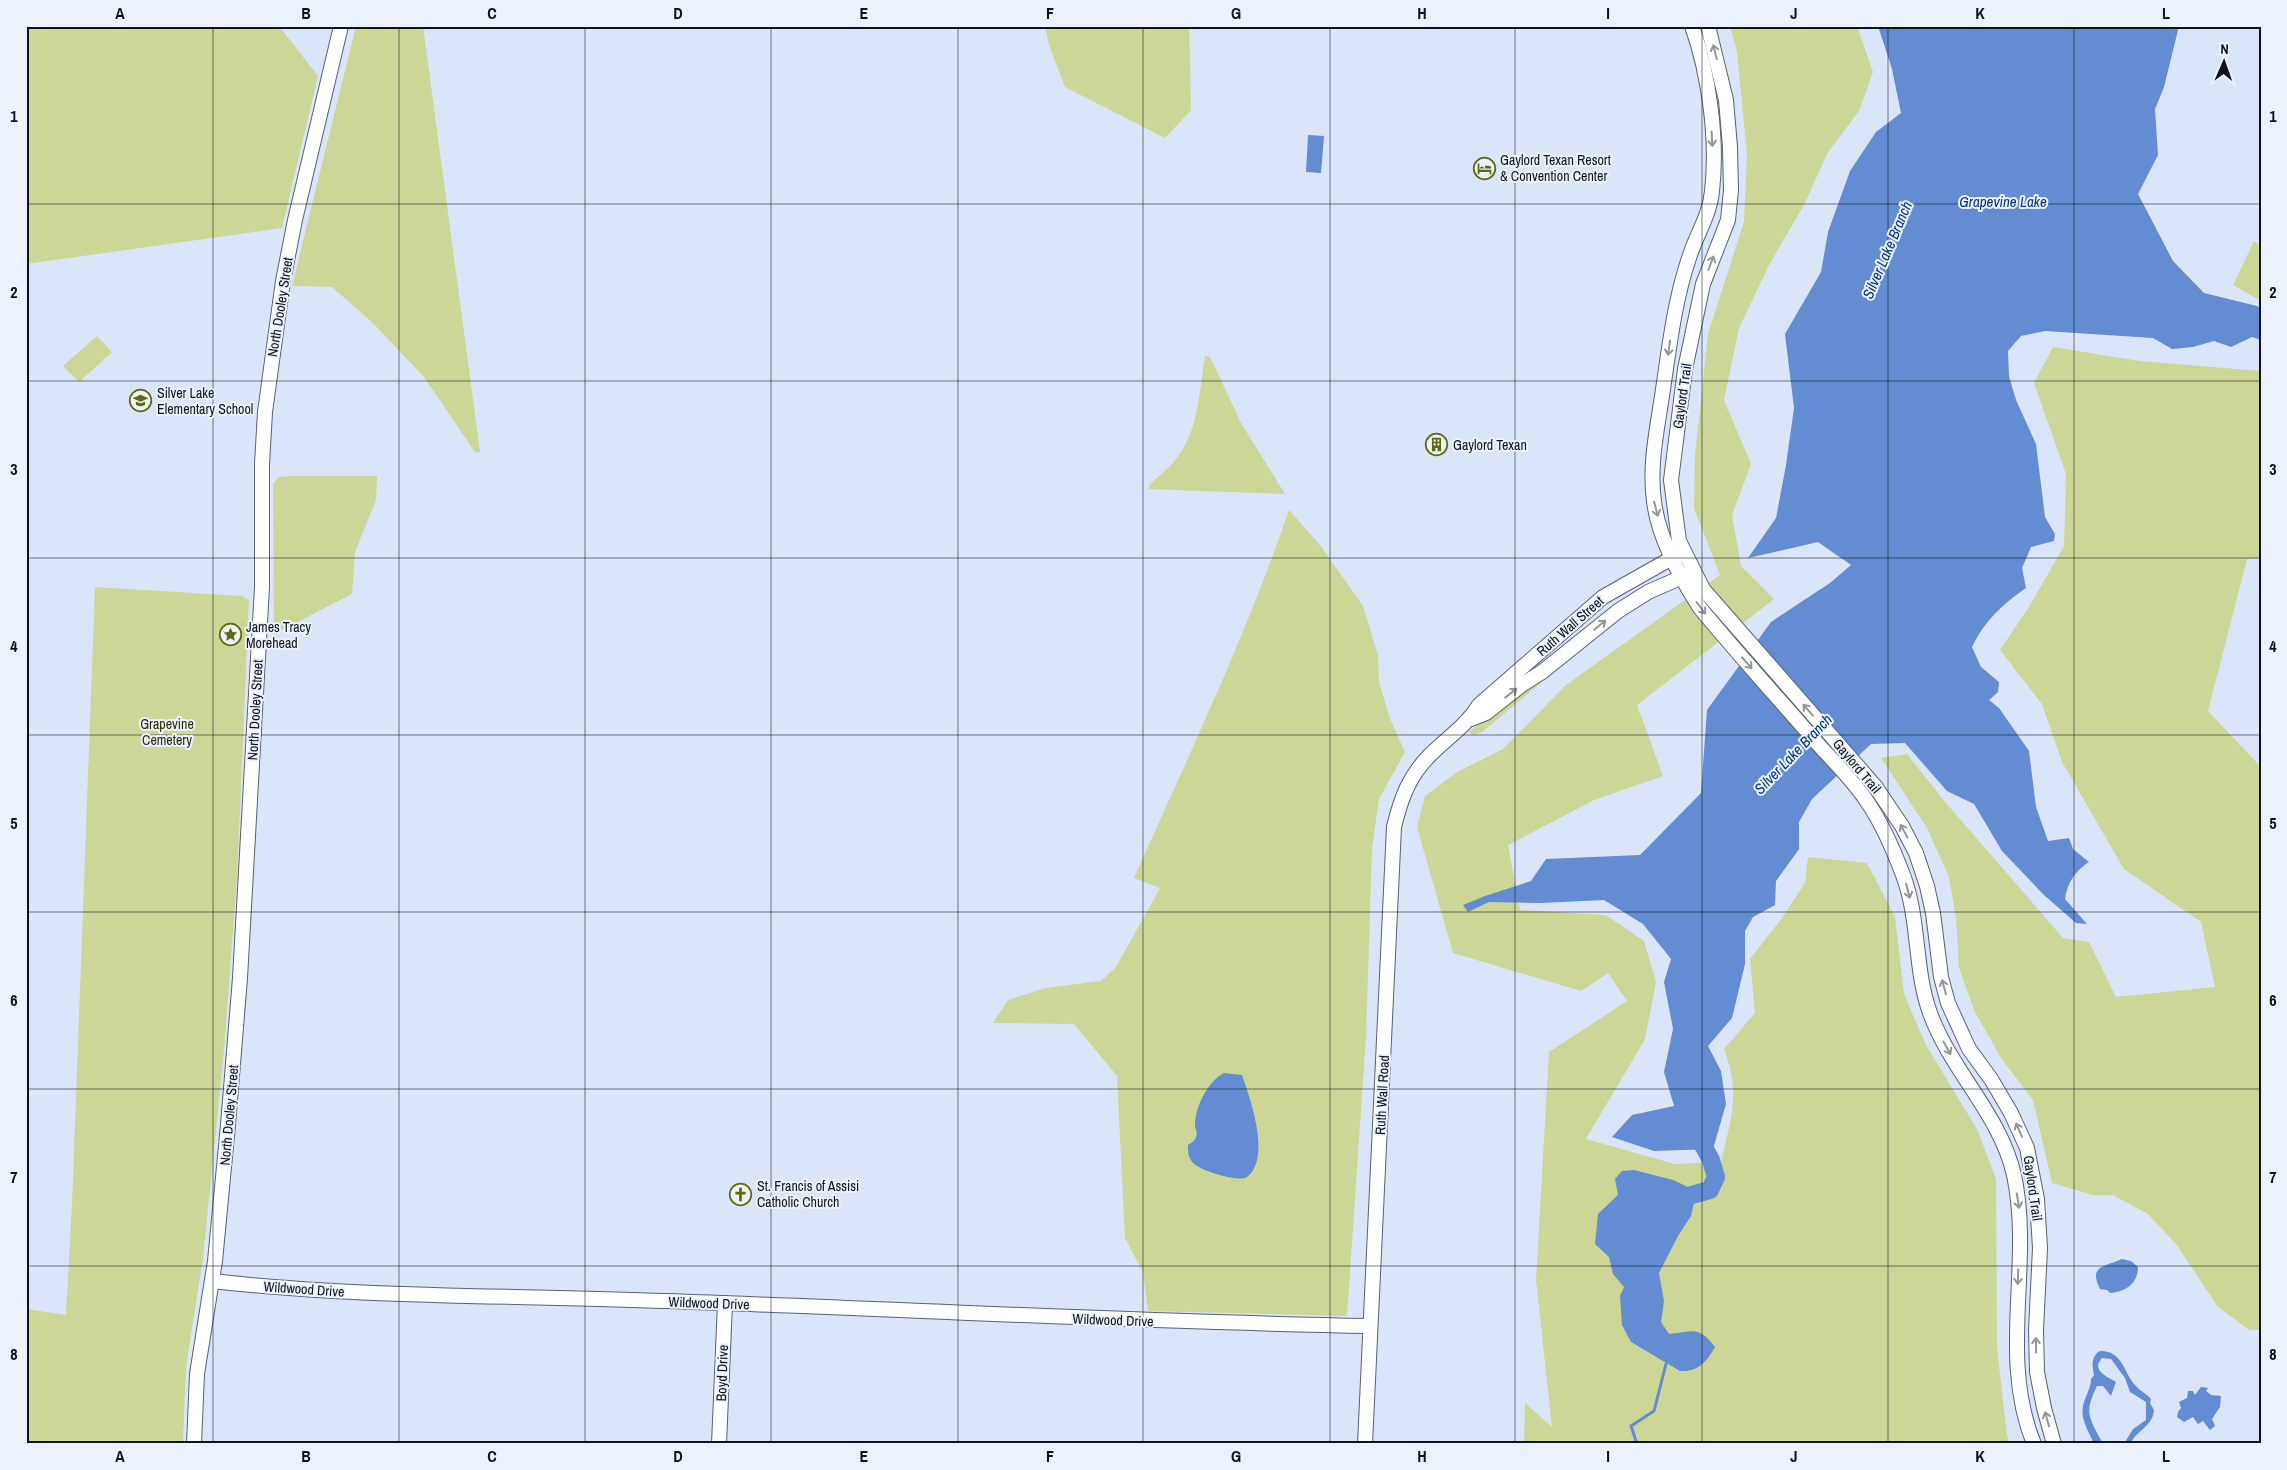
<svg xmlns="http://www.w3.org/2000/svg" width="2287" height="1470" font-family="'Archivo Narrow',sans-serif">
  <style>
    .green { fill: #ccd697 }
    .water { fill: #638cd2 }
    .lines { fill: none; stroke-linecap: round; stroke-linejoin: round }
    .stream { stroke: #638cd2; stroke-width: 3 }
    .river { stroke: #638cd2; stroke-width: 18 }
    .secondary-casing { stroke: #576172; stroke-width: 16 }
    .secondary { stroke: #fff; stroke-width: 14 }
    .oneway { stroke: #939598 }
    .grid { fill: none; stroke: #0f1319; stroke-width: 1; stroke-opacity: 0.55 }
    .labels { text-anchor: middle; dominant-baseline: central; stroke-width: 4; stroke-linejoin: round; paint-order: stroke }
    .poi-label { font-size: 14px; fill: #0f1319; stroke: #ebf2fe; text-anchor: start }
    .street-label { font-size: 14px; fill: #0f1319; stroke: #ebf2fe }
    .park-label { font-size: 14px; fill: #282c05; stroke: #ebf2fe }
    .water-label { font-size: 15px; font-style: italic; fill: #013283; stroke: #ebf2fe }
    .neatline { fill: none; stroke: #0f1319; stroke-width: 2 }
    .grid-label { font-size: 16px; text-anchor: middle; font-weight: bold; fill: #0f1319 }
  </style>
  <rect width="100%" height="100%" fill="#dae5f9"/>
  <g class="green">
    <polygon points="26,26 279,26 318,76 282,228 26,264"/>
    <polygon points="356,26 423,26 480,452 475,452 424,377 373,323 332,287 292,286"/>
    <polygon points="1045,26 1189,26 1191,110 1165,138 1065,87 1049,45"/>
    <path d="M1730,26h127l16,46 -14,39 -31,41 -24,53 -34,58 -31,65 -15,72 27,64 -19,51 9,51 33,33 -137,106 26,71 -69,24 -86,45 12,65 86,5 38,26 12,41 -11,57 -59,100 89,25 46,-2c10,-44 20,-68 3,-113l31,-36 -5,-54 32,-41 23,-35 3,-26 59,6 28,54 9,77 22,51 51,84 19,50 1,169 10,88 4,8h-487l1,-41 27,24 -16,-147 13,-228 78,-51 -19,-28 -27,18 -128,-38 -36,-126 8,-31 32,-24 46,-23 63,-64 154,-110 -26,-67 1,-53 13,-121 36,-112 3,-68 -10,-102z"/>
    <polygon points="2254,241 2261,246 2261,301 2233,285"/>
    <polygon points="97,336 112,352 79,382 63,366"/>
    <polygon points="2053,347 2140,361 2261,371 2261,558 2247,559 2208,711 2261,767 2261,1330 2249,1330 2218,1307 2176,1244 2148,1214 2113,1195 2093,1195 2052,1183 2033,1100 2001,1058 1975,1012 1959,968 1956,918 1949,877 1927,828 1881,758 1907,754 1946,803 2063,938 2089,942 2116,997 2215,987 2201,922 2124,869 2062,762 2042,704 2000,650 2029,607 2064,546 2066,474 2034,383"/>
    <path d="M1205,356l5,1 31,66 44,71 -136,-5 1,-5c12,-10 26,-22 34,-37 15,-26 16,-61 21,-91z"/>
    <polygon points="292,476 377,476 376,500 355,552 352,594 274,634 273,484 279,477"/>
    <path d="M1289,510l31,35 43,61 15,49 1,27 11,37 15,33 -26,47 -7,49 -6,189 -19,279 -199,-5 -5,-39 -18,-34 -8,-162 -43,-52 -81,-1 15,-23 38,-12 55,-7 15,-14 44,-79 -26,-10c54,-121 112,-242 155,-368z"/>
    <polygon points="95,587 242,596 249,600 237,877 224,1050 203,1258 186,1367 183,1444 26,1444 26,1309 66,1315 72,1204"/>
    <polygon points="1583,648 1482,732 1473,735 1469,732 1513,696"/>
  </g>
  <g class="water">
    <path d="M1878,26h301l-15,61 -9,22 3,46 -20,39 35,67 31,32 53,13 4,3v31l-9,-3 -21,10 -17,-6 -21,6 -21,2 -19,-11 -108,-7 -24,5 -13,15 1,25 7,24 20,44 9,73 10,17 -1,7 -23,6 -9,21 4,20c-23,16 -42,33 -54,59l9,20 18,15 -1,10 -9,8 10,8 30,43 7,56 12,34 21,-3 4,11 16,13c-13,8 -22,21 -24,37l22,25 -11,-1 -32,-28 -42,-44 -28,-47 -27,-13 -42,-48 -34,1 -59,55 -13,23v27l-23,32 -1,24 -22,12 -8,14v33l-13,54 -24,28 13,25 5,33 -13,45 -59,2 -42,-14 20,-22 42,-9 -10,-34 9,-43 -9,-47 7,-23 -28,-35 -39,-24 -63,3 -52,-1 -21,10 -5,-7 22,-9 46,-15 15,-22 94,-4 61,-62 6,-83 64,-88 59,-39 21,-18 -33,-23 -70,16 28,-40 10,-53 8,-57 -9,-74 36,-62 7,-40 22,-61 26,-39 25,-19 -9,-44z"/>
    <polygon points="1308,135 1324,136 1321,173 1306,172"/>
    <path d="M1224,1073l18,2c8,23 30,84 5,102 -8,6 -48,-7 -54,-14 -5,-6 -5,-10 -5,-18 3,-2 7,-4 8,-8 2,-5 -1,-8 -1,-12 0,-18 13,-44 29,-52z"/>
    <path d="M1634,1170l39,10 17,8 5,10 -4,18 -13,20 -19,37 5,28 -3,21 8,12c25,-2 29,-9 46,13 -8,14 -16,25 -35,24l-49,-29 -9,-17 -2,-29 4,-9 -11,-13 -4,-17 -14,-13 3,-30 20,-19 -3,-16 7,-8z"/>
    <path d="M2122,1259l9,2 7,6c0,16 -12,25 -28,26l-3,-3 -7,-1c-12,-24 5,-22 22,-30z"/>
    <path d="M2100,1351c24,0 23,22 36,35 4,5 11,8 15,13l-1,4 4,7c-1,16 -17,20 -24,34h-6l9,-15 13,-9v-18l-16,-10 -5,-14 -14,-19 -9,-1c-11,12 4,18 14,24l-5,14 -8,-10h-6c-14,28 -7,32 6,58h-9c-5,-12 -14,-25 -11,-38 2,-10 8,-17 8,-27l3,-4c-2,-10 -3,-19 6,-24z"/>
    <polygon points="2201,1387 2208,1388 2206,1391 2211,1395 2221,1396 2220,1407 2212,1419 2215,1426 2210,1430 2203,1421 2198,1424 2193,1417 2184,1422 2177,1417 2178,1412 2181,1408 2179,1402 2187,1398 2188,1391 2193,1391 2195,1395"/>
  </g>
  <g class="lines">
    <polyline class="stream" points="1637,1444 1631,1426 1654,1411 1666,1364"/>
    <polyline class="river" points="1670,1201 1710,1190 1716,1177 1711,1160 1694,1129"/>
    <defs>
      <g id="secondary">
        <path d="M1692,26c17,48 26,114 20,165 -2,24 -16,44 -23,67 -15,44 -20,92 -27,138 -5,34 -13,70 -8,105 4,37 26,76 46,107 38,46 78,90 117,135 16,18 35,36 49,57 14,20 28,51 37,75 17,45 11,94 27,138 21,58 70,101 84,162 19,90 -16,180 20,269"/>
        <polyline points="1708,26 1726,100 1730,147 1731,190 1728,220 1703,284 1685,369 1671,480 1679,541 1703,589 1875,786 1902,826 1916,853 1927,886 1933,913 1941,977 1948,1003 1969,1049 1991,1079 2011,1113 2027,1148 2037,1199 2040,1248 2036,1330 2037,1372 2044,1408 2054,1444"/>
        <polyline points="1471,719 1486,713 1523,684 1542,672 1618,611 1648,592 1689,574"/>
        <path d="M212,1281c150,17 302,14 454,20 234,8 469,21 704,25"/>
        <polyline points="194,1444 197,1374 215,1261 228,1125 240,978 262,587 262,464 265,412 283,281 295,220 341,26"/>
        <polyline points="719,1444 725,1303"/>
        <path d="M1365,1444l29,-617c7,-29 15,-51 36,-72 17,-17 37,-30 49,-50l124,-108 76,-43"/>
      </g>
    </defs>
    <use href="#secondary" class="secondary-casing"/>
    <use href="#secondary" class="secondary"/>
  </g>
  <defs><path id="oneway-shaft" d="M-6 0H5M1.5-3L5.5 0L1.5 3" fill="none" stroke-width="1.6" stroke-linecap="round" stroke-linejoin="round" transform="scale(1.25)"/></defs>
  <g class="oneway">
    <use href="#oneway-shaft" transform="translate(1715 52) rotate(-104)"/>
    <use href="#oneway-shaft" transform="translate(1712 139) rotate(87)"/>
    <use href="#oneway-shaft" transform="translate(1711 263) rotate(-69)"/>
    <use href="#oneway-shaft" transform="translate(1669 348) rotate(98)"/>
    <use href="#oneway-shaft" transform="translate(1656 509) rotate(75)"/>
    <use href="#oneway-shaft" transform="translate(1701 608) rotate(53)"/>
    <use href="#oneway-shaft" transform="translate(1600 625) rotate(-39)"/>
    <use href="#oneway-shaft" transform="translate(1747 663) rotate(49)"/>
    <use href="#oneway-shaft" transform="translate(1511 693) rotate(-38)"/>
    <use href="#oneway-shaft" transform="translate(1808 710) rotate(-131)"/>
    <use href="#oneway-shaft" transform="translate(1904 831) rotate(-118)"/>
    <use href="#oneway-shaft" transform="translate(1908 891) rotate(75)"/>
    <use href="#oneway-shaft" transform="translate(1944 987) rotate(-105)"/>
    <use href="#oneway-shaft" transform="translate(1947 1048) rotate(61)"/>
    <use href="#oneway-shaft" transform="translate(2019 1130) rotate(-114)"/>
    <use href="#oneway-shaft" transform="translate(2018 1201) rotate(81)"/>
    <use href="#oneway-shaft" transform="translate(2018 1277) rotate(92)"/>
    <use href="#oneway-shaft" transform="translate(2036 1345) rotate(-91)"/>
    <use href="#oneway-shaft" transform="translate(2047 1419) rotate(-106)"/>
  </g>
  <path class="grid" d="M213,26v1418M399,26v1418M585,26v1418M771,26v1418M958,26v1418M1143,26v1418M1330,26v1418M1515,26v1418M1702,26v1418M1888,26v1418M2074,26v1418M26,204h2235M26,381h2235M26,558h2235M26,735h2235M26,912h2235M26,1089h2235M26,1266h2235"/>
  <defs>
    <symbol id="hotel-ring" viewBox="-11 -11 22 22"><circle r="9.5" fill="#ebf2fe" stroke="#5f680b" stroke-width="1.5"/><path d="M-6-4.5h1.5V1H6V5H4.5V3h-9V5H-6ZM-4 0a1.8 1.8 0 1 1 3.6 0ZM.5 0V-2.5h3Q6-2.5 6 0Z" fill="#5f680b"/></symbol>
    <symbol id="school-ring" viewBox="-11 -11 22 22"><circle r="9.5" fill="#ebf2fe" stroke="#5f680b" stroke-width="1.5"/><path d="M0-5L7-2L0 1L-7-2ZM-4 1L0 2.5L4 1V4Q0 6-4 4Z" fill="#5f680b"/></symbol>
    <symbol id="building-ring" viewBox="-11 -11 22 22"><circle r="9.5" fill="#ebf2fe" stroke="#5f680b" stroke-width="1.5"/><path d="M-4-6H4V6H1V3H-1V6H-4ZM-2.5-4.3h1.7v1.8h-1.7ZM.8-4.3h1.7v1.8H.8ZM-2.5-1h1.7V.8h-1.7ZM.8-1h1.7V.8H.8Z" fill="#5f680b"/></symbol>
    <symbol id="sight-ring" viewBox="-11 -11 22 22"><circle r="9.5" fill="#ebf2fe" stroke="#5f680b" stroke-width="1.5"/><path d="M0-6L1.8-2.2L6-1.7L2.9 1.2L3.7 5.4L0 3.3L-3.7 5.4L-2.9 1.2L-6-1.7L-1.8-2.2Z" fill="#5f680b"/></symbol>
    <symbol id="church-ring" viewBox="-11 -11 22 22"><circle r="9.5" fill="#ebf2fe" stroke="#5f680b" stroke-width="1.5"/><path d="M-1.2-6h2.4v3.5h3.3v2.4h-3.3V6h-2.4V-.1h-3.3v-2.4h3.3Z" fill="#5f680b"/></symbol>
  </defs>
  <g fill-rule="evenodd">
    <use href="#hotel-ring" x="1472" y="156" width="25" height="25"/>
    <use href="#school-ring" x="128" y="388" width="25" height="25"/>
    <use href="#building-ring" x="1424" y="432" width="25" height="25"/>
    <use href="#sight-ring" x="218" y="622" width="25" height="25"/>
    <use href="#church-ring" x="728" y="1182" width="25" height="25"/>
  </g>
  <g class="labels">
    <g class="poi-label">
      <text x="1500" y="160">Gaylord Texan Resort<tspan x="1500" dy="16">&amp; Convention Center</tspan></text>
      <text x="157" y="393">Silver Lake<tspan x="157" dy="16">Elementary School</tspan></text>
      <text x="1453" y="445">Gaylord Texan</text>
      <text x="246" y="627">James Tracy<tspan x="246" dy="16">Morehead</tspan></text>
      <text x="757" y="1186">St. Francis of Assisi<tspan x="757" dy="16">Catholic Church</tspan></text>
    </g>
    <g class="street-label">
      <text transform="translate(280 307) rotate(-81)">North Dooley Street</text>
      <text transform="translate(1682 396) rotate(-82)">Gaylord Trail</text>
      <text transform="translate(1570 626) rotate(-41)">Ruth Wall Street</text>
      <text transform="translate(255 710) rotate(-87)">North Dooley Street</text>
      <text transform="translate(1857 766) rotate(50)">Gaylord Trail</text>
      <text transform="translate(1382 1095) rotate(-87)">Ruth Wall Road</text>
      <text transform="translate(229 1115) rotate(-85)">North Dooley Street</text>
      <text transform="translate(2033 1188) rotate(82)">Gaylord Trail</text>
      <text transform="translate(304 1289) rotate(4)">Wildwood Drive</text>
      <text transform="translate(709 1303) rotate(2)">Wildwood Drive</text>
      <text transform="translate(1113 1320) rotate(2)">Wildwood Drive</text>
      <text transform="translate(722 1373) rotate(-88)">Boyd Drive</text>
    </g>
    <g class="park-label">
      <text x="167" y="724">Grapevine<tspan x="167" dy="16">Cemetery</tspan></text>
    </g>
    <g class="water-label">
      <text x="2003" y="201">Grapevine Lake</text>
      <text transform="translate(1887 250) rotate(-67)">Silver Lake Branch</text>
      <text transform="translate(1793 754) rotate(-46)">Silver Lake Branch</text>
    </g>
  </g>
  <rect width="2287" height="1470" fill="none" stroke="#ebf2fe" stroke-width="55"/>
  <g transform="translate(2224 62) rotate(2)" stroke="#ebf2fe" stroke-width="4" paint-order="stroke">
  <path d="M0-4L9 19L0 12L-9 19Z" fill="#0f1319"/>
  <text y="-8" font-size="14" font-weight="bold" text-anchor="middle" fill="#0f1319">N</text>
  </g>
  <rect x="28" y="28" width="2232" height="1414" class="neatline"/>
  <g class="grid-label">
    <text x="120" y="19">A</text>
    <text x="306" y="19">B</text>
    <text x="492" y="19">C</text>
    <text x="678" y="19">D</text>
    <text x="864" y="19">E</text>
    <text x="1050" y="19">F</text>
    <text x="1236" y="19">G</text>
    <text x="1422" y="19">H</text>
    <text x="1608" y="19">I</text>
    <text x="1794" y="19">J</text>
    <text x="1980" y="19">K</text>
    <text x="2166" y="19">L</text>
    <text x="14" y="122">1</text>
    <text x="2273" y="122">1</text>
    <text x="14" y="298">2</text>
    <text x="2273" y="298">2</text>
    <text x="14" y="475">3</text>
    <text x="2273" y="475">3</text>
    <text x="14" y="652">4</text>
    <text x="2273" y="652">4</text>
    <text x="14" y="829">5</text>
    <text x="2273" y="829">5</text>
    <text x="14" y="1006">6</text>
    <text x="2273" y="1006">6</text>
    <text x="14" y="1183">7</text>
    <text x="2273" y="1183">7</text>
    <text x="14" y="1360">8</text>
    <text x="2273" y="1360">8</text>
    <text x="120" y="1462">A</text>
    <text x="306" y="1462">B</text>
    <text x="492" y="1462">C</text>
    <text x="678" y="1462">D</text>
    <text x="864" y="1462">E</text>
    <text x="1050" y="1462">F</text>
    <text x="1236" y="1462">G</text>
    <text x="1422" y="1462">H</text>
    <text x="1608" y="1462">I</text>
    <text x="1794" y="1462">J</text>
    <text x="1980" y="1462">K</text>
    <text x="2166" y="1462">L</text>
  </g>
</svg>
